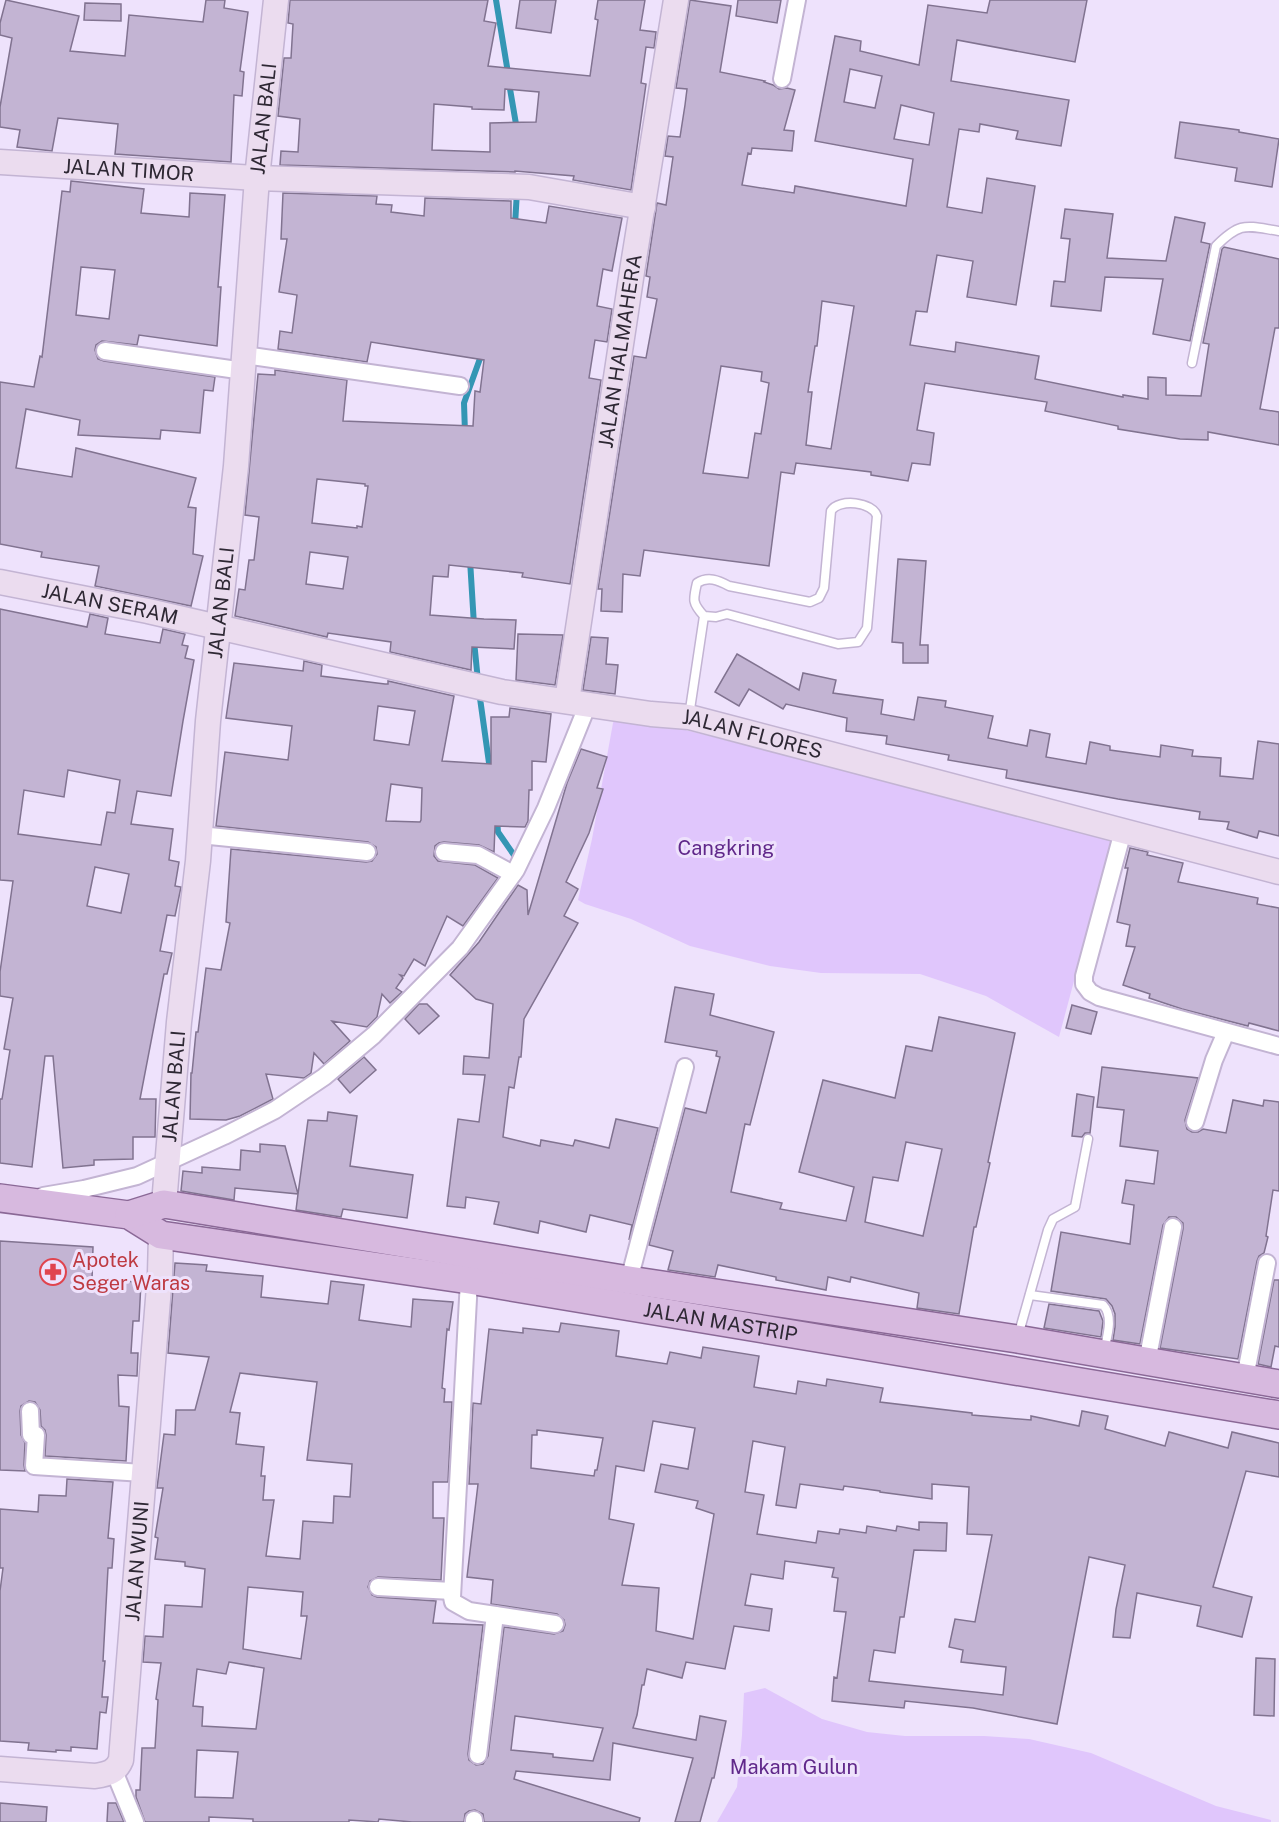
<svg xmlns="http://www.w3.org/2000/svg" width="1279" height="1822" font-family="'Public Sans',sans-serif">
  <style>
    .green { fill: #e0c6fc }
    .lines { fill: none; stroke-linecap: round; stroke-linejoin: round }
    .stream { stroke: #3496b4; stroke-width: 6 }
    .building { fill: #c3b4d3; stroke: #817390; stroke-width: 1.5; fill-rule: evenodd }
    .lane-casing { stroke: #c3b4d3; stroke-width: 11 }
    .street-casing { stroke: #c3b4d3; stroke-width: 20 }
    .secondary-casing { stroke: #c3b4d3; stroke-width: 27 }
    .primary-casing { stroke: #8a6896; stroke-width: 30 }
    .lane { stroke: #fff; stroke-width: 8 }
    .street { stroke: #fff; stroke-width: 16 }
    .secondary { stroke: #ebdcef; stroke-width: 24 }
    .primary { stroke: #d7b9df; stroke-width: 27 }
    .labels { text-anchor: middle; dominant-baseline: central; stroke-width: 6; stroke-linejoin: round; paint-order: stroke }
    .street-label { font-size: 20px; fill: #2e2834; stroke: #eee2fc }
    .park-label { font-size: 20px; fill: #60288a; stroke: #eee2fc }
    .health-label { font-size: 20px; fill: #be3a42; stroke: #eee2fc; text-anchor: start }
  </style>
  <rect width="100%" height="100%" fill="#eee2fc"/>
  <g class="green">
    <polygon points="615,712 1112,839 1059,1037 986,996 920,974 821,973 770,966 690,946 631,919 585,904 578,900 592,839"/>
    <polygon points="765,1688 822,1719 867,1732 905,1736 984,1736 1029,1739 1091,1753 1216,1806 1271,1820 1271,1822 717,1822 737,1787 742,1735 744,1693"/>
  </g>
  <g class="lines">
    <g class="stream">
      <polyline points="496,0 508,73"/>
      <polyline points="509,83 517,130"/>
      <polyline points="515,225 517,191"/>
      <polyline points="465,433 464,403 482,353"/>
      <polyline points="470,560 474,625"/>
      <polyline points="474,641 478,681"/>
      <polyline points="479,691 490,770"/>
      <polyline points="497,819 498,832 516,858"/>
    </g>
  </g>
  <g class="building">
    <polygon points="6,0 79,16 70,51 125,56 129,15 203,22 206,0 225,0 224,8 248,12 240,71 244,72 242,96 234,95 231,162 115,154 118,124 58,118 52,151 17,147 20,130 0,127 0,107 12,38 0,35 0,23"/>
    <path d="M290,0h198l-4,21 12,2 -8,43 102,10 8,-56 -3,-1 3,-19h47l-5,30 16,2 -2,16 -8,-1 -5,36 5,1 -15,106 -58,-10 1,-4 -59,-5v1l-235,-7 1,-14 17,1 2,-33 -22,-3 6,-58h7l2,-34 -5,-1zM505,89l34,3 -3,30 -46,1v29l-58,-2 2,-46 38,3v2l32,1z"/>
    <polygon points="520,0 556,0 551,33 516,28"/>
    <path d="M690,0l41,6 -11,66 45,9 -1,1 9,3 6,4 8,-1 8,2 -11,40 10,1 -2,20 -40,-3 -1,6 -3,-1 -6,32 52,8 1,-7 111,20 7,-47 -98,-18 20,-105 26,5 -1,10 59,14 9,-60 59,8 3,-13h97l-12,62 -118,-22 -6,41 118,19 -8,46 -45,-7 2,-8 -38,-7 -1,8 -20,-3 -12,78 35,6 5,-35 48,8 -19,119 -49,-8 6,-36 -36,-6 -10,57 -11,-1 -6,34 45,7 1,-10 83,14 -4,23 88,18v-2l25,4v-22l18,1v17l35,1 8,-52 -6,-1 19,-94 2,-2 55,12v69h-4l-15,81 19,3v33l-71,-13v8l-28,-1 -62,-10v-3l-73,-15 2,-9 -122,-19 -8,47 17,3 -4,32 -18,-2 -4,18 -37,-6v-3l-75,-9 -2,11 -13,-2 -12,94 -125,-16 -4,26 -17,-2 -1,38 -21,-1 1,-22h-4l36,-233 12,2 11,-59 -10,-2 3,-20 -4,-1 11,-73 9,2 7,-48 -8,-1 3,-20 12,1 5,-32 2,-16 -11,-1zM850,69l32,7 -7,32 -31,-6zM901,105l33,8 -5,32 -35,-6zM822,301l32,5 -23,143 -25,-4 6,-53h-4l7,-46h2zM721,366l41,6 -1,9 8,2 -8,51 -6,-1 -7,45 -45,-5z"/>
    <polygon points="738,0 781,0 777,23 736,16"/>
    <polygon points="85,3 121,4 121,21 84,20"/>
    <polygon points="1180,122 1239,130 1239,132 1279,139 1272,187 1235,181 1237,168 1175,158"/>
    <path d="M71,181l73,8 -3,24 48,4 1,-24 35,2 -7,92h3l-4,59 -78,-11 -2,10 -35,-4 -6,4 -1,5 3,9 6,2 111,16 -2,14 -9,-1 -4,43 -39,-3 -1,9 -82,-4 2,-15 -54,-11 -10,59 56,9 4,-29 120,30 -8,29 8,1 -3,46 10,2 -12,50 -96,-20 4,-20 -58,-9 1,-5 -42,-8v-162l34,5 6,-31 2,1 20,-166 8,1zM81,267l34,3 -6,49 -33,-4z"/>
    <path d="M283,193l94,3 -1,8 16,1 -1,7 33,4 1,-18 86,3v17l35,5 3,-17 73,12 -10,53 -9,-2 -6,37 15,3 -5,33 -12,-2 -6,38 12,2 -31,204 -48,-7 1,-4 -74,-8 -1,12 -15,-1 -3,39 54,4 32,1 -2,29 -42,-2 -1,23 -81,-18 1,-10 -63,-9 -1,4 -92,-21 4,-27 6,1 4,-30h5l5,-43 -14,-2 13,-141 17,1v-5l72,10 -4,41 130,5 2,-35 5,1 4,-32 -113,-18 -4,20 -89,-13 2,-18 12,2 5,-38 -18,-3 8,-53h-6zM317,479l48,5v2h3l-6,41 -5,-1v2l-45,-5zM310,552l38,5 -5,32 -37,-5z"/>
    <polygon points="1065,209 1113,214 1107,258 1166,261 1175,217 1205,223 1201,242 1210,244 1190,341 1153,334 1163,279 1105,277 1101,311 1051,306 1054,281 1065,282 1070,239 1061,238"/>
    <polygon points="898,559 926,561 920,645 928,645 928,663 903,663 903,643 892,642"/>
    <path d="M0,609l87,18 3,-13 18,4 -3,16 55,9 3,-14 22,5 -3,11 6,1 -3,12 9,2 -11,61 -12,75 -34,-5 -6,33 42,5 -4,31 10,2 -4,24 6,1 -6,29 -8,-1 -7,36 12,2 -5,21h-3l-24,125h16l-1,38h-22v22l-39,1v5l-31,3 -10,-112h-8l-13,111 -32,-4v-64h2l8,-49 -6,-1 9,-51 -13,-2v-24l13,-91 -13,-1zM68,770l52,10 -5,33 -8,-1 -6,33 -83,-11 6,-44 40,7zM95,867l34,7 -8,39 -34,-7z"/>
    <polygon points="518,634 563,635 555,685 516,680"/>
    <polygon points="591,637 608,638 606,664 618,665 615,694 583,690"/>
    <polygon points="737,654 799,690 803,673 836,680 833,693 883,700 881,714 914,720 918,697 946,701 945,707 993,716 988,738 1027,746 1030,730 1050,734 1046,757 1086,764 1090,742 1110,746 1110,750 1160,757 1161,745 1193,750 1192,756 1221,758 1220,776 1253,779 1258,741 1279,744 1279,836 1259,831 1257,838 1227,829 1229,822 1199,819 1200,812 1118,799 1006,778 1007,770 948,760 949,755 886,744 887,736 846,731 847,718 786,704 783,709 749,689 739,706 715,692"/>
    <path d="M304,661l18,4 -1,11 64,8h3v-3l66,15 -12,65 49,3v-47h18l1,-9 41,6 -5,48 -14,-1v29h-3l-1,31 -3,6 -30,-1 -1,26 -15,-7 -35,-3 -5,1 -4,3 -1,10 4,5 37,4 23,13 -35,48 -16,-10 -22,50 -11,-7 -10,17 -4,-1 3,3 -7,10 6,4 -12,11 -8,-9 -5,23 -10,10 -35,-6 18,20 -26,23 -10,-11 -3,20 -7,5 -38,-4 7,25 -33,17 -14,4 -36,-1 1,-46h1l4,-41h2l8,-64 15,2 9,-47 -4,-1 5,-73 135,13 6,-1 5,-7 -1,-7 -8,-5 -152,-16 9,-74 63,8 4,-34 -66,-8 8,-55 69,8zM378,706l37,5 -6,34 -35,-5zM391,784l31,4 -1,32 -1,2 -34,-1z"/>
    <polygon points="581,749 607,757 597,788 603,789 589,833 566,882 578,889 564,916 578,923 524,1019 521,1057 519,1057 514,1088 509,1087 503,1137 540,1146 541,1140 573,1146 575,1140 609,1148 616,1119 658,1128 629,1240 632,1225 590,1215 586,1232 540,1221 538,1233 494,1224 499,1202 466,1197 465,1208 447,1206 458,1119 479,1122 485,1075 463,1074 464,1056 489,1058 493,1004 476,999 450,975 479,942 518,885 527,890 528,915 567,783"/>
    <polygon points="1130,848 1148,852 1147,855 1183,863 1178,882 1258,898 1257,904 1279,908 1279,1031 1249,1023 1248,1026 1182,1009 1149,998 1150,994 1123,985 1135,947 1126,946 1130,925 1117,922 1128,868 1125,868"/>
    <path d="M675,987l39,7 -4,21 64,17 -24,93 -5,-1 -14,68 51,11 -2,6 66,12 8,-34 -55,-15 24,-92 72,18 11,-52 26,5 7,-34 76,16 -27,129 2,1 -14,64h-2l-15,87 -42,-6 2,-15 -68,-16 -1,5 -22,-5 -2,13 -50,-10v-3l-58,-12 -3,12 -47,-7 5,-19 -24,-6 36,-137 21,5 14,-56 -4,-1 1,-5 -52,-9zM906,1142l36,7 -19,87 -58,-14 8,-45 25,4z"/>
    <polygon points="419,1004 427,1004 439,1016 419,1034 405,1019"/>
    <polygon points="1072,1005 1097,1012 1091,1034 1066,1028"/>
    <polygon points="364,1057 376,1070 350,1093 338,1079"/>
    <polygon points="1102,1067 1198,1078 1185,1120 1187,1129 1192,1132 1198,1132 1203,1129 1226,1133 1233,1100 1263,1106 1264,1100 1279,1102 1279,1191 1273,1190 1266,1236 1268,1237 1264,1253 1259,1256 1257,1261 1238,1359 1160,1348 1183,1229 1183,1223 1176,1217 1169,1217 1163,1225 1140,1344 1113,1340 1115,1327 1115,1314 1112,1306 1106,1299 1051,1291 1061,1232 1130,1244 1134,1205 1122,1203 1126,1180 1154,1184 1158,1151 1120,1146 1124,1110 1097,1107"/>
    <polygon points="1077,1094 1094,1097 1090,1133 1085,1133 1082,1137 1072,1136"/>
    <polygon points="328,1112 357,1116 350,1166 413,1175 407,1218 343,1209 341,1217 296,1210 298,1194 235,1188 234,1200 181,1191 183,1171 202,1173 202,1167 240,1170 241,1150 260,1152 260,1144 285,1146 298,1194 308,1120 327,1121"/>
    <polygon points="0,1241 93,1247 92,1280 141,1282 139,1321 133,1321 131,1353 138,1353 137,1376 118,1375 119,1406 129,1407 126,1461 45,1456 46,1435 45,1430 41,1426 40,1410 35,1402 29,1401 21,1406 20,1411 21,1435 25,1443 24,1465 25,1471 0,1470"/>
    <path d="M175,1263l32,2 -1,6 57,5 -2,21 67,7 3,-23 33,4 -5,35 52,7 2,-28 40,3 -4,28 -2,-1 -5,59 3,1 -1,13h8l-4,80h-15v36h11l-3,62 -63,-3 -8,4 -2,6 4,8 5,2 59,4 -3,22 50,2 -15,129 1,6 7,5 7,-1 5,-8 16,-129 50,7 9,-3 2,-6 -1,-5 -7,-6 -66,-10 2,-24 -26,-3 11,-93h-9l4,-81 8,1 8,-75 34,4v-5l36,4 2,-9 58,8 -3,25 51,8 3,-12 31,6 2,-11 56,9 -5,31 42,7 2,-13 28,5 1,-7 56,9 -3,14 92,11v2l59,5v-4l48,10 3,-15 26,5 -3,13 60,17 4,-14 59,16 4,-16 47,11v34l-33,-6 -33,116 39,10 -10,40 -45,-11 4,-20 -64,-13 -7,45 -17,-1 3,-28 9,-44 -36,-8 -32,167 -84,-16 -68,-7 -1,7 -72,-7 2,-24 3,1 9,-66 -12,-1 4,-33 -6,-1 2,-9 -49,-7 -2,18 -32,-5 -6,31 27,4 -3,22 -35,-5 -9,43 -39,-7 -4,16 -35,-9 -3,16h-2l-5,30 -4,13 63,12 4,-24 26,5 -12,57h-2l-12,44h-25l18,-64 -80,-15 -3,37 -94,-9 -2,8 126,39 -1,4h-155l-1,-8 -8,-4 -6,1 -4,3 -1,8h-52l-33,-3 -1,3 -29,-2v2h-96v-3l-44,-2v5h-64l-9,-25v-7h4l2,-42h13l3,-48 -2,-1 5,-36 -18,-1 2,-26 18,1 2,-32 37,2 3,-38 -20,-3v-4l-30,-3 3,-21 -3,-1 8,-49h-6l7,-54 11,1 1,-25h19l14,-53 -41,-4zM240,1373l77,9 -10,78 45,4 -2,33 -16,-1 -1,27 -30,-2 -3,38 -34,-3 8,-56h-11l2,-24h-4l3,-29 -28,-3 4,-31 -10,-1zM653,1421l42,7 -7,41 -27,-5 -6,28 43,9 -2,7 18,6 -21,125 -37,-8 3,-43 -37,-3 12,-61 -25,-5 7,-53 28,5zM537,1430l66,8 -6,32h-2l-1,6 -63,-8 1,-33h5zM753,1441l32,6 -9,58 20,3 4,-24 43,6 1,-4 36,5v1l52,7v-15l37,3 -2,47 25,1 -17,87 -20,-3 -6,28 14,3 -2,12 45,5 -3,28 -134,-14 5,-31 21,3 5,-36h4l10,-67 32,1 1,-28 -28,-1v8l-22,-4 -1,5 -29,-5 -1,7 -26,-4 -1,5 -21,-3 -2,12 -59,-9 7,-39 -19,-3zM248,1587l55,5 -2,24h6l-6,43 -58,-10zM229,1662l35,6 -8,61 -54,-3 1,-19 -10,-1 4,-37 29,5zM515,1716l88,12 -10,33 -40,-4v-3l-42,-4zM197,1750l41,2 -5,46 -38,-1z"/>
    <polygon points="1274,1280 1279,1280 1279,1347 1275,1346 1271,1367 1258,1364"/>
    <polygon points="1049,1304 1099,1311 1103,1321 1101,1337 1044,1328"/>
    <polygon points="67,1479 113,1482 108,1538 114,1539 112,1568 108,1568 103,1661 105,1661 102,1697 108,1697 106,1713 100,1712 97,1749 71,1747 71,1751 56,1750 56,1752 28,1750 29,1743 0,1741 0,1591 3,1568 0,1568 0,1509 38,1512 39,1495 66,1496"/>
    <polygon points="1256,1658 1275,1659 1274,1716 1254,1715"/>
    <polygon points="0,1803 47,1807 46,1822 0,1822"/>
    <polygon points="108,1803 116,1803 124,1822 107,1822"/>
  </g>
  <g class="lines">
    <defs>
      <g id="lane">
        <path d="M1192,363l24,-117c25,-25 30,-20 63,-15"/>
        <path d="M689,716l15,-100 12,1 11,-3 111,30 20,-2 9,-14 10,-112c-4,-14 -38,-18 -46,-5l-7,77 -5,10 -9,4 -81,-16c-11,-6 -21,-10 -32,-3 -4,17 -5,20 7,33"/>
        <path d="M1030,1295l73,10c11,11 4,32 1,46"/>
        <polyline points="1018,1336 1048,1230 1053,1219 1075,1207 1088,1139"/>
      </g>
      <g id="street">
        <polyline points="782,79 797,0"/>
        <polyline points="105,351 244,371"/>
        <polyline points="245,355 460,386"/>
        <polyline points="1123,831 1084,976 1084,984 1090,992 1099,997 1279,1046"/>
        <polyline points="200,835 367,852"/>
        <polyline points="444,852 478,855 513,874"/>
        <polyline points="1195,1122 1214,1060 1226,1032"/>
        <polyline points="43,1196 84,1189 137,1176 224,1136 275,1110 324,1077 374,1035 460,948 516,870 546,808 588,704"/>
        <polyline points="469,1280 452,1597 453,1602 469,1611 555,1624"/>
        <polyline points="629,1280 685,1067"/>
        <polyline points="1147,1362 1173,1227"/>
        <polyline points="1245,1378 1267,1263"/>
        <polyline points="30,1411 31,1435 36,1435 34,1466 143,1473"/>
        <polyline points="378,1587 452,1591"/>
        <polyline points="478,1755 495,1615"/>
        <polyline points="114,1771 135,1822"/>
        <polyline points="474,1822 474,1820"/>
      </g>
      <g id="secondary">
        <path id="s1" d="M0,162l257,16 272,9 114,20"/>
        <path id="s2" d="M0,582l148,29 354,81 149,22 38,3 590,155"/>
        <path id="s3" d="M567,701l66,-436 43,-265"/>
        <path id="s4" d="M164,1204l15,-182 19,-161 10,-140 28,-255 21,-288 19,-178"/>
        <path id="s5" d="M0,1769l95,7c13,-2 21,-4 26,-16l39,-486 1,-39"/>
      </g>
      <g id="primary">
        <path id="s6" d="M0,1198l129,17 32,20 308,45 810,135"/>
        <polyline points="129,1215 164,1204 629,1280 1017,1339 1279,1384"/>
      </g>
    </defs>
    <use href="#lane" class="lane-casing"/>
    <use href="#street" class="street-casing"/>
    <use href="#secondary" class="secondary-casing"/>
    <use href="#primary" class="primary-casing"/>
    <use href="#lane" class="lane"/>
    <use href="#street" class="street"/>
    <use href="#secondary" class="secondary"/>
    <use href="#primary" class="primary"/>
  </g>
  <defs>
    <symbol id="pharmacy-ring" viewBox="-11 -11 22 22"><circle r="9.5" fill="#eee2fc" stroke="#e0444e" stroke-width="1.5"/><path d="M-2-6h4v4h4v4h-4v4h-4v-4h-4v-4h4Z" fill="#e0444e"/></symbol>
  </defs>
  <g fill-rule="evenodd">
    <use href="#pharmacy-ring" x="38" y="1257" width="30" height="30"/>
  </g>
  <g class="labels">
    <g class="street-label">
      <text stroke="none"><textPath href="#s4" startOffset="1090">JALAN BALI</textPath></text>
      <text stroke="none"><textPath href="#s1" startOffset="129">JALAN TIMOR</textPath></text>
      <text stroke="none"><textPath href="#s3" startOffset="354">JALAN HALMAHERA</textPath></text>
      <text stroke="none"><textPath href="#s4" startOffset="604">JALAN BALI</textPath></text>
      <text stroke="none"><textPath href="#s2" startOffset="112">JALAN SERAM</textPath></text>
      <text stroke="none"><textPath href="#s2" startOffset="768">JALAN FLORES</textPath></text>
      <text stroke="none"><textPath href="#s4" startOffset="118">JALAN BALI</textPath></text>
      <text stroke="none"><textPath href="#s6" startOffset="734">JALAN MASTRIP</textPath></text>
      <text stroke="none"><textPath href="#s5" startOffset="327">JALAN WUNI</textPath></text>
    </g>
    <g class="park-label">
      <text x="726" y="848">Cangkring</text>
      <text x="794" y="1767">Makam Gulun</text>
    </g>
    <g class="health-label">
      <text x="72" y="1260">Apotek<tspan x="72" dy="23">Seger Waras</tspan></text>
    </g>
  </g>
</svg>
